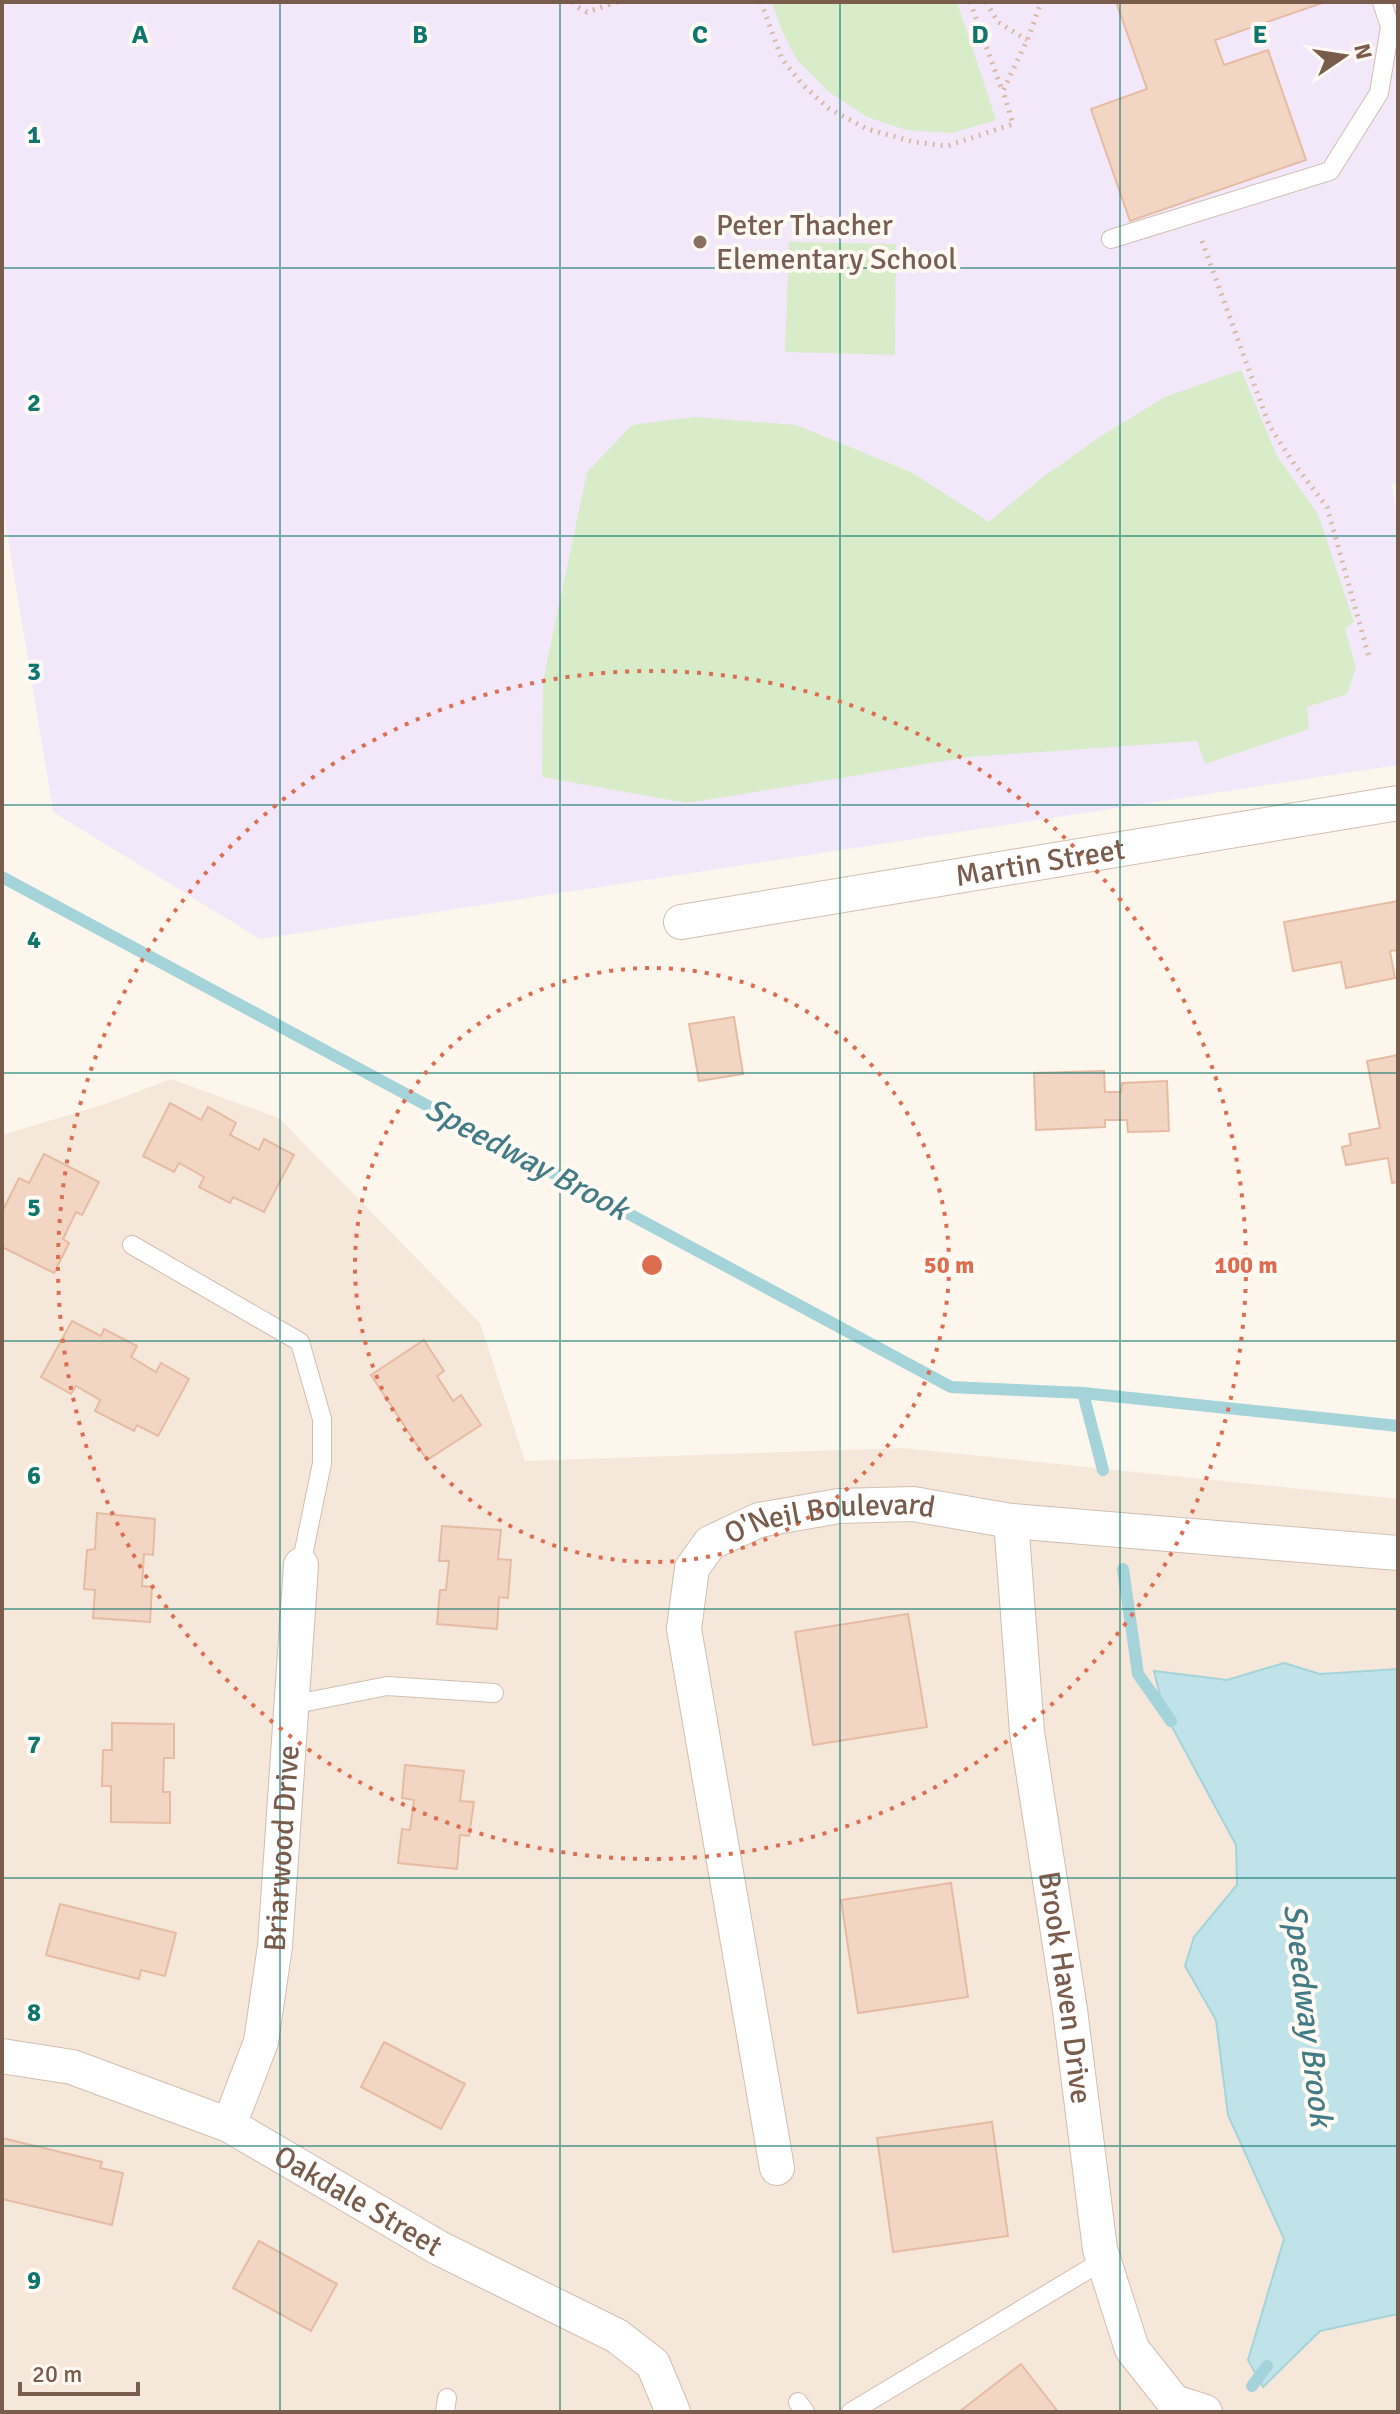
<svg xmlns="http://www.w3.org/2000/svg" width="1400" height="2414" font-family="Signika,sans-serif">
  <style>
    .residential { fill: #f5e8da }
    .education { fill: #f3e8fa }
    .green { fill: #d8ecc9 }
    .water { fill: #bfe3e8; stroke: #a5d3da; stroke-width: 2 }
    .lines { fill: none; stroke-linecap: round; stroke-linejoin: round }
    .stream { stroke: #a5d3da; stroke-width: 12 }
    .building { fill: #f3d5c3; stroke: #e6bba3; stroke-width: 2 }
    .service-casing { stroke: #d1beb0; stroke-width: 20 }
    .minor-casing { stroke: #d1beb0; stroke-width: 36 }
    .path { stroke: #d9b8a5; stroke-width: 5; stroke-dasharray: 2 6; stroke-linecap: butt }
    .service { stroke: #fff; stroke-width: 18 }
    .minor { stroke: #fff; stroke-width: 34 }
    .grid { fill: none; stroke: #0f766e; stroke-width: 2; stroke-opacity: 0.55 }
    .ring { fill: none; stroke: #dc6d51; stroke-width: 4; stroke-dasharray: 4 8 }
    .education-dot { fill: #8d6e63; stroke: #fffaf3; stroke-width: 3 }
    .labels { text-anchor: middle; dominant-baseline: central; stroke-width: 8; stroke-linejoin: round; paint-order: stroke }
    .education-label { font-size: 30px; fill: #785e54; stroke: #fffaf3; text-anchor: start }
    .street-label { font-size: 30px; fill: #7a5c4d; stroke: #fffaf3 }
    .water-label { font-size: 32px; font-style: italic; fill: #437c86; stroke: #fffaf3 }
    .grid-label { font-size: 26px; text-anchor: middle; font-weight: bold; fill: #0f766e; stroke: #fffaf3; stroke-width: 8; stroke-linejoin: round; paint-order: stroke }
    .centre { fill: #dc6d51; stroke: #fffaf3; stroke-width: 4 }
    .ring-label { font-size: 24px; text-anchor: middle; font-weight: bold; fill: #dc6d51; stroke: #fffaf3; stroke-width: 8; stroke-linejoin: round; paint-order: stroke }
  </style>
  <rect width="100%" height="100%" fill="#fdf6ec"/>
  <polygon class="residential" points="171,1079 279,1118 480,1323 525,1461 903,1448 1398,1499 1398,2412 2,2412 2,1135 102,1105"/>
  <polygon class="education" points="2,2 1398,2 1398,483 1392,484 1398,525 1398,765 260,939 53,812 2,501"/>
  <g class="green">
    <polygon points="772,2 957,2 996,120 952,133 906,130 867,117 829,92 797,60 782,31"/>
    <polygon points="789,242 896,244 895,355 785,352"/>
    <polygon points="1241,370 1277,456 1318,514 1354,622 1345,629 1356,668 1347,694 1307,707 1309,729 1205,764 1197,741 969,757 687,803 542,777 543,681 587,472 632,425 694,417 796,425 911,472 989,522 1043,477 1101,436 1165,397"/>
  </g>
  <polygon class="water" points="1284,1663 1320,1674 1398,1669 1398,2314 1320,2331 1263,2387 1248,2360 1284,2239 1228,2115 1216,2020 1185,1966 1194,1937 1237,1885 1236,1845 1164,1712 1154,1671 1227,1680"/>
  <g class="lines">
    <g class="stream">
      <polyline points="2,877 951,1387 1083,1393 1103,1470"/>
      <polyline points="1083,1393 1398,1426"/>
      <polyline points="1123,1569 1138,1674 1171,1721"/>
      <polyline points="1252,2386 1267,2366"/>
    </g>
  </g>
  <g class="building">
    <polygon points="1116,2 1325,2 1215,40 1224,65 1268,50 1306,160 1130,221 1091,109 1147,89"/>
    <polygon points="1398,901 1398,950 1390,951 1395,978 1346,988 1341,962 1293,971 1284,922"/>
    <polygon points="734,1017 743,1074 699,1081 689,1024"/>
    <polygon points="1398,1055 1398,1182 1392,1183 1388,1158 1346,1165 1342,1147 1351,1145 1349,1134 1380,1128 1367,1061"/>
    <polygon points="1104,1071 1105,1092 1121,1092 1122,1083 1167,1081 1169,1131 1128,1132 1127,1120 1105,1120 1105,1127 1036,1130 1034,1073"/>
    <polygon points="170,1103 201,1120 208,1107 236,1123 230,1135 259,1150 264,1139 294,1155 264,1212 233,1197 230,1203 199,1187 204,1177 179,1163 174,1172 143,1156"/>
    <polygon points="44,1154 99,1182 82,1215 76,1212 63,1239 69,1243 54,1273 2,1247 2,1212 19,1178 29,1183"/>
    <polygon points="72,1321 101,1336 104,1329 137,1346 131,1357 156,1372 161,1363 189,1379 158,1436 137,1425 134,1431 95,1411 100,1400 76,1386 71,1394 41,1377"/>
    <polygon points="424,1340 444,1371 437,1376 453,1401 461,1395 481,1425 427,1460 371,1375"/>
    <polygon points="97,1513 155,1519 153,1555 144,1554 142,1586 152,1587 150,1622 93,1618 95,1590 84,1589 87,1550 95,1549"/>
    <polygon points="442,1526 501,1530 498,1559 511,1560 508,1598 499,1597 497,1629 437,1624 440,1590 446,1590 449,1561 439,1561"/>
    <polygon points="908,1614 927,1727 813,1745 795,1632"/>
    <polygon points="112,1723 174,1724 174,1758 164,1758 163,1792 170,1792 170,1823 111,1822 111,1786 102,1786 103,1750 112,1750"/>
    <polygon points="405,1765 464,1771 460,1801 474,1802 469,1836 460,1835 457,1869 398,1863 402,1829 410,1830 414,1800 402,1798"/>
    <polygon points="951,1883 968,1997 858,2013 841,1900"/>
    <polygon points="60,1904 176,1933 165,1976 141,1970 139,1979 46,1955"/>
    <polygon points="384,2042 465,2084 441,2129 361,2087"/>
    <polygon points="992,2122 1008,2236 893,2252 877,2138"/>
    <polygon points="2,2138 102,2162 100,2168 123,2173 112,2225 2,2199"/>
    <polygon points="259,2241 337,2284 311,2331 233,2288"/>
    <polygon points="1021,2364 1058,2412 959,2412"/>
  </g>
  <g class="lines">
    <defs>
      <g id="service">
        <polyline points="1111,239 1330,171 1379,93 1390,27 1382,2"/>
        <polyline points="132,1245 300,1342 322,1419 322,1463 301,1565"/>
        <polyline points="291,1705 387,1686 494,1693"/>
        <polyline points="798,2402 805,2412"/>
        <polyline points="445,2412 447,2398"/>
        <polyline points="851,2412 1104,2260"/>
      </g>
      <g id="minor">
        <path id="s1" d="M681,922l717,-119"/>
        <path id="s2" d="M1011,1521l16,211 43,278 30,239 32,100 42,53 31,10"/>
        <path id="s3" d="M2,2056l70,11 157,58 210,123 178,88 36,28 20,48"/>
        <path id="s4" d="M229,2125l32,-83 14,-96 26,-381"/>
        <path id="s5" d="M777,2168l-93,-539 8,-61 18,-25 49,-23 80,-14 74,-2 98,17 387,32"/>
      </g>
    </defs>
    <use href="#service" class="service-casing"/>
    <use href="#minor" class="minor-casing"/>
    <g class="path">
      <polyline points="573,2 574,5 587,12 617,2"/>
      <polyline points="761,2 782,59 802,84 828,108 867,129 914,142 947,146 1013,124 1003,91 1029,36 1041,2"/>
      <polyline points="970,2 1002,90"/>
      <polyline points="986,2 998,22 1027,40"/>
      <polyline points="1202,241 1269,425 1294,464 1327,507 1369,657"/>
    </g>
    <use href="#service" class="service"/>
    <use href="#minor" class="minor"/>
  </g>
  <path class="grid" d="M280,2v2410M560,2v2410M840,2v2410M1120,2v2410M2,268h1396M2,536h1396M2,805h1396M2,1073h1396M2,1341h1396M2,1609h1396M2,1878h1396M2,2146h1396"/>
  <g class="ring">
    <circle cx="652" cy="1265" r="297"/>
    <circle cx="652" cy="1265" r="594"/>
  </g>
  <circle class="education-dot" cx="700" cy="242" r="8"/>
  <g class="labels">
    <g class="education-label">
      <text x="716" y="225">Peter Thacher<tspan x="716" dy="34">Elementary School</tspan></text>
    </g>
    <g class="street-label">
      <text stroke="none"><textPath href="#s1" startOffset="364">Martin Street</textPath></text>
      <text stroke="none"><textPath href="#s5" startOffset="764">O'Neil Boulevard</textPath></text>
      <text stroke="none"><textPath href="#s4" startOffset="284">Briarwood Drive</textPath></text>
      <text stroke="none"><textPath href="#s2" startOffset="470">Brook Haven Drive</textPath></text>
      <text stroke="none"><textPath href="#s3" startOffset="388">Oakdale Street</textPath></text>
    </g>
    <g class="water-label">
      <text transform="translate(527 1159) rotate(28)">Speedway Brook</text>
      <text transform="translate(1308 2015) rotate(83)">Speedway Brook</text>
    </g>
  </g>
  <g class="grid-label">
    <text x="140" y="43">A</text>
    <text x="420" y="43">B</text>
    <text x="700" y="43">C</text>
    <text x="980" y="43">D</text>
    <text x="1260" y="43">E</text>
    <text x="34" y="143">1</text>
    <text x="34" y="411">2</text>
    <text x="34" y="680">3</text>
    <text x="34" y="948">4</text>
    <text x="34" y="1216">5</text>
    <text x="34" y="1484">6</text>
    <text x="34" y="1753">7</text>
    <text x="34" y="2021">8</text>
    <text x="34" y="2289">9</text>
  </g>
  <circle cx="652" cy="1265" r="12" class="centre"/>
  <g class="ring-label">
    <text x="949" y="1273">50 m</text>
    <text x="1246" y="1273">100 m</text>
  </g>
  <rect width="1400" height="2414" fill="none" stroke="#7a5c4d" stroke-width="8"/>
  <g transform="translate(1344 56) rotate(77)" stroke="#fffaf3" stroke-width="6" paint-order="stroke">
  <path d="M0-6L14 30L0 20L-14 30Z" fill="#7a5c4d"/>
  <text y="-12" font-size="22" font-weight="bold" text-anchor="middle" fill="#7a5c4d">N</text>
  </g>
  <path d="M20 2382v12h118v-12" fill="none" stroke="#7a5c4d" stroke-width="4"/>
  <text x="32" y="2382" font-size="24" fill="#7a5c4d" stroke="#fffaf3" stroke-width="6" paint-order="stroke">20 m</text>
</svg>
